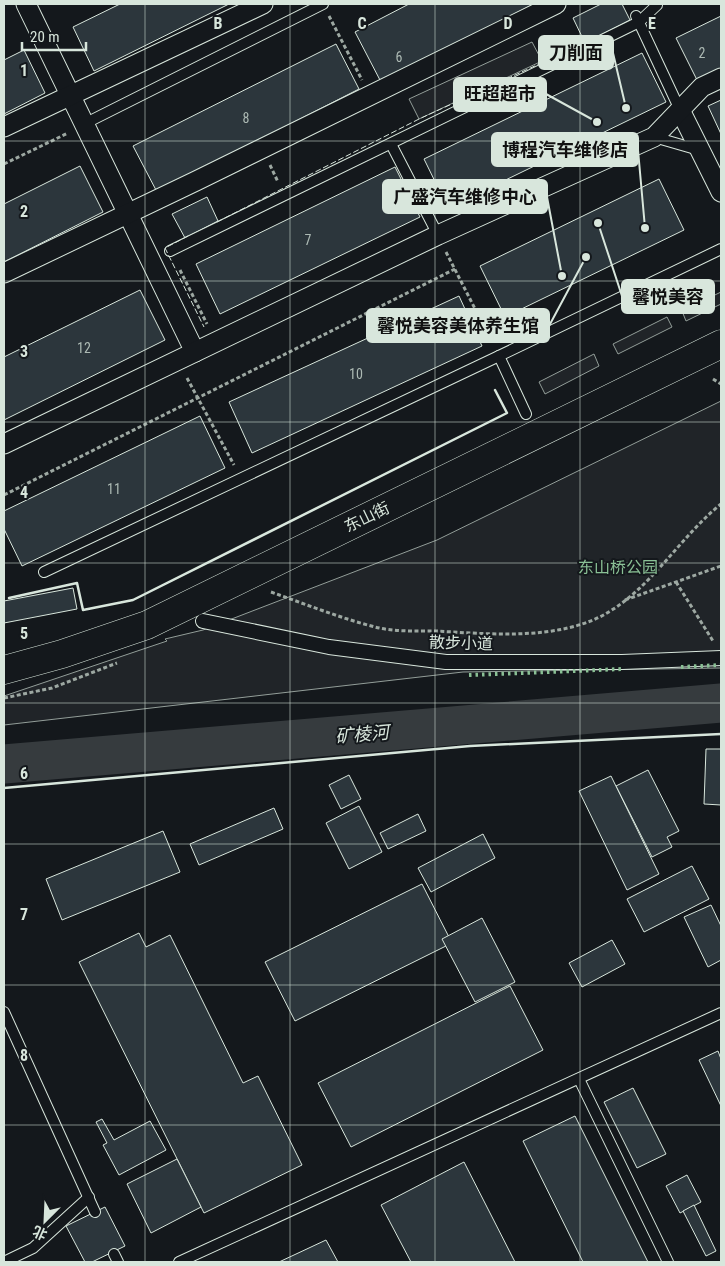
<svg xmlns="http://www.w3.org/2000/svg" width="725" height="1266" font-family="'Roboto Condensed','Noto Sans SC',sans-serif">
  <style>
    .green { fill: #202428; stroke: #939e99 }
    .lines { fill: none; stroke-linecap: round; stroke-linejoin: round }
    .river { stroke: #363b3e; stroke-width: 39 }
    .building { fill: #2c363c; stroke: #d8e6dc }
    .service-casing { stroke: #d8e6dc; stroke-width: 12 }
    .pedestrian-casing { stroke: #d8e6dc; stroke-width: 16 }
    .minor-casing { stroke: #d8e6dc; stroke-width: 21 }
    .secondary-casing { stroke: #d8e6dc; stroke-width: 29 }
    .path { stroke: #9da8a2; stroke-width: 3; stroke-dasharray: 4 2.5; stroke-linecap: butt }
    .service { stroke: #14181c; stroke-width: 10 }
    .pedestrian { stroke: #14181c; stroke-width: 14 }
    .minor { stroke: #14181c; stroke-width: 19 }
    .secondary { stroke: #14181c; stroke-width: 28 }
    .hedge { stroke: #8ac095; stroke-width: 4; stroke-dasharray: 2.5 4; stroke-linecap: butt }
    .fence { stroke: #d8e6dc; stroke-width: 1; stroke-dasharray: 6 2.5; stroke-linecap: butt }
    .wall { stroke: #d8e6dc; stroke-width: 2.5 }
    .grid { fill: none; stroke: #d8e6dc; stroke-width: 1; stroke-opacity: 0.55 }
    .labels { text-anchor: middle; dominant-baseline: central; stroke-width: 4; stroke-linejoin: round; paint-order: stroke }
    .number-label { font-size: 14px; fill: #adbab4 }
    .street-label { font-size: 16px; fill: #d8e6dc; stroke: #14181c }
    .park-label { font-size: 16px; fill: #8ac095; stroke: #14181c }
    .water-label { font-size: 18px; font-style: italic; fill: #d8e6dc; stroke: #14181c }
    .grid-label { font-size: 16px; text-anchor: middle; font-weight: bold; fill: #d8e6dc; stroke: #14181c; stroke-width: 4; stroke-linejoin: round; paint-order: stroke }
    .leader { fill: none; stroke: #d8e6dc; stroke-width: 2 }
    .callout-dot { fill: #d8e6dc; stroke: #14181c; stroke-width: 2 }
    .callout { fill: #d8e6dc; stroke: #d8e6dc; stroke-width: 2 }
    .callout-label { font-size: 18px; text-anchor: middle; font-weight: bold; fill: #111 }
  </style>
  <rect width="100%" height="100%" fill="#14181c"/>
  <g class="green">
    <polygon points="532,42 542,61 419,119 409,99"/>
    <polygon points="721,292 721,304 686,321 682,311"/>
    <polygon points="667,317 672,327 618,354 613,344"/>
    <polygon points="594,354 599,366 545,394 539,382"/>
    <polygon points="721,401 721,668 463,672 4,725 4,696 167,641 165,639 203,630 437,540"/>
  </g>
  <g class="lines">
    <polyline class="river" points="4,764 721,703"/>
  </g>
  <g class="building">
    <polygon points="120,4 229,4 94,71 73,27"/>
    <polygon points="409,4 534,4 381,82 355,32"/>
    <polygon points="601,4 622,4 630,20 585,43 573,18"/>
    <polygon points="721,16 721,68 697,80 676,38"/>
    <polygon points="336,44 359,89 157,192 133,146"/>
    <polygon points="24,50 45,93 4,114 4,60"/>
    <polygon points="642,53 666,102 448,208 424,159"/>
    <polygon points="721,100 721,134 708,106"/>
    <polygon points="80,166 103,212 4,262 4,204"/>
    <polygon points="395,167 420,217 220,314 196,264"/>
    <polygon points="659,179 684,230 505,317 480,266"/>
    <polygon points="207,197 218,221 185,238 172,214"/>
    <polygon points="140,290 165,340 4,420 4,357"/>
    <polygon points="459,296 482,346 252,453 229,402"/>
    <polygon points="200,416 225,468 22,566 4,529 4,511"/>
    <polygon points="73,588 77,609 4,623 4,601"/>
    <polygon points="706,749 721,749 721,805 704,804"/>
    <polygon points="648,770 679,831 667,837 672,847 652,857 616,786"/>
    <polygon points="349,775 361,799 341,809 329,785"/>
    <polygon points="611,776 659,874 627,890 579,791"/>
    <polygon points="359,806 382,852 349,869 326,823"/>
    <polygon points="274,808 283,829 199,865 190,844"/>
    <polygon points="418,814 426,831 388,849 380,833"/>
    <polygon points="163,831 180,872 62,920 46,879"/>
    <polygon points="483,834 495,858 431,892 418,868"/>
    <polygon points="692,866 709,899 644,932 627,899"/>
    <polygon points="422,884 452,943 295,1021 265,962"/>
    <polygon points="711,905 721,926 721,960 708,967 684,917"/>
    <polygon points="482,918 515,982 475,1002 442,939"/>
    <polygon points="139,933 146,947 170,935 243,1083 258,1076 302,1165 204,1213 79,962"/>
    <polygon points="612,940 625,964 582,987 569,963"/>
    <polygon points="510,986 543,1050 351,1147 318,1083"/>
    <polygon points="718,1051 721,1059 721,1106 699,1060"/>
    <polygon points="633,1088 666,1154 637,1168 604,1102"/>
    <polygon points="575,1116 648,1262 583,1262 523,1141"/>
    <polygon points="102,1119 114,1140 150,1121 166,1150 119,1175 103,1145 107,1143 96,1122"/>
    <polygon points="177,1159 201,1207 151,1233 127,1184"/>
    <polygon points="464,1162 515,1262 411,1262 381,1205"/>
    <polygon points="687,1175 701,1202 680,1213 666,1186"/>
    <polygon points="694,1205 716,1251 706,1256 683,1211"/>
    <polygon points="105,1207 125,1246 92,1262 85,1262 66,1226"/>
    <polygon points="326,1240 338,1262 279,1262"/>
  </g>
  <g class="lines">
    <defs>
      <g id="service">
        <polyline points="636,16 680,110"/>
        <polyline points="84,124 323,4"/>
        <polyline points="654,137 699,150"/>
        <polyline points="391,144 438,235"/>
        <polyline points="170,251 584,49 639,22 657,5"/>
        <polyline points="499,356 721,249"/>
        <polyline points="44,572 499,356 526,414"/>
        <polyline points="4,1012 95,1212"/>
        <polyline points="579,1079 668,1262"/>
        <polyline points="114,1254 118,1262"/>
        <polyline points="4,1262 33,1248 89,1197"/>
        <polyline points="179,1262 721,1013"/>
      </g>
      <polyline id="pedestrian" points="203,621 329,647 446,662 622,662 721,658"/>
      <g id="minor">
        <polyline points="26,4 195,352"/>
        <polyline points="680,110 721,192"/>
        <polyline points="4,127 263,4"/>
        <polyline points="4,273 196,181 556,4"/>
        <polyline points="4,444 438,235 654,137 702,87 721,78"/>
      </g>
      <polyline id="secondary" points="4,670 62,654 147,625 721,344"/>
    </defs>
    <use href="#service" class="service-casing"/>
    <use href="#pedestrian" class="pedestrian-casing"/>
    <use href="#minor" class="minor-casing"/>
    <use href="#secondary" class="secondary-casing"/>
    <g class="path">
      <polyline points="329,16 362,80"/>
      <polyline points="4,164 68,133"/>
      <polyline points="270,165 278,182"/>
      <polyline points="446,252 493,344"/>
      <polyline points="180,270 207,324"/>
      <polyline points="187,378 234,465"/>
      <polyline points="713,379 721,384"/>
      <polyline points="4,495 455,269"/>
      <polyline points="676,582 713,641"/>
      <path d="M271,592c34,12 69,26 104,35 19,5 42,4 61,4 54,3 123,10 171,-18 46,-27 73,-76 114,-109"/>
      <polyline points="625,600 721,566"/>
      <polyline points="4,698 52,688 117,663"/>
    </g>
    <use href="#service" class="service"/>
    <use href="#pedestrian" class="pedestrian"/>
    <use href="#minor" class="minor"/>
    <use href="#secondary" class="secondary"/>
    <g class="hedge">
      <polyline points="681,667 721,665"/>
      <polyline points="469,675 624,669"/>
    </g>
    <g class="fence">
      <polyline points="217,222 419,119 585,43"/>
      <polyline points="188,236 165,248 204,327"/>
    </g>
    <g class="wall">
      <polyline points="9,598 77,583 83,610 133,600 507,413 495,390"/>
      <polyline points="4,788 470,746 721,734"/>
    </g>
  </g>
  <path class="grid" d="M145,4v1258M290,4v1258M435,4v1258M580,4v1258M4,141h717M4,281h717M4,422h717M4,563h717M4,703h717M4,844h717M4,985h717M4,1125h717"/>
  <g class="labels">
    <g class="number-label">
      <text x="702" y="53">2</text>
      <text x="399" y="57">6</text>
      <text x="246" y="118">8</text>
      <text x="308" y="240">7</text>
      <text x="84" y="348">12</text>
      <text x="356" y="374">10</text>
      <text x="114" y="489">11</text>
    </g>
    <g class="street-label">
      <text transform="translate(367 517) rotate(-26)">东山街</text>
      <text transform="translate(461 643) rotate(2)">散步小道</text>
    </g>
    <g class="park-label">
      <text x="618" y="567">东山桥公园</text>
    </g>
    <g class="water-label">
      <text transform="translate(362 734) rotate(-5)">矿棱河</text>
    </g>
  </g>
  <g class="grid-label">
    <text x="218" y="29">B</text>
    <text x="362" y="29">C</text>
    <text x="508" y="29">D</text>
    <text x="652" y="29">E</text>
    <text x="24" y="76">1</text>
    <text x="24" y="217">2</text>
    <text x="24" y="357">3</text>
    <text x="24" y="498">4</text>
    <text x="24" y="639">5</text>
    <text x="24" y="779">6</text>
    <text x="24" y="920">7</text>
    <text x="24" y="1061">8</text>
  </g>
  <path class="leader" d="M626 108L613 53M597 122L546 94M645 228L638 150M562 276L547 197M598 223L622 296M586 257L549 326"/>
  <g class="callout-dot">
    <circle cx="626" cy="108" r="5"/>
    <circle cx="597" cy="122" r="5"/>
    <circle cx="645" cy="228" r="5"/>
    <circle cx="562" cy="276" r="5"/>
    <circle cx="598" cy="223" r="5"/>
    <circle cx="586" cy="257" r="5"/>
  </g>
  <g class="callout">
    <rect x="539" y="36" width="74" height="33" rx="5"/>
    <rect x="454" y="78" width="92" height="33" rx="5"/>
    <rect x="492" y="133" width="146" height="33" rx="5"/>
    <rect x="383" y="180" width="164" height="33" rx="5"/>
    <rect x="622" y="280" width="92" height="33" rx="5"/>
    <rect x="367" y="309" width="182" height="33" rx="5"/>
  </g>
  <g class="callout-label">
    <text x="576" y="59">刀削面</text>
    <text x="500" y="100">旺超超市</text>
    <text x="565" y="156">博程汽车维修店</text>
    <text x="465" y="203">广盛汽车维修中心</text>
    <text x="668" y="303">馨悦美容</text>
    <text x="458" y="332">馨悦美容美体养生馆</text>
  </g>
  <rect width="725" height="1266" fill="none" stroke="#d8e6dc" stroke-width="10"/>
  <g transform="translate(45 1221) rotate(204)" stroke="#14181c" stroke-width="4" paint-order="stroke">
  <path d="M0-4L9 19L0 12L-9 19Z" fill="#d8e6dc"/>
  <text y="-8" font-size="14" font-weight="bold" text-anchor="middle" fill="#d8e6dc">北</text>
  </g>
  <path d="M22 42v8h64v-8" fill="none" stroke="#d8e6dc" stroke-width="2.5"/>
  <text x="30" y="42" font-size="15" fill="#d8e6dc" stroke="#14181c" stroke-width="4" paint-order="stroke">20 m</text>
</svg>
